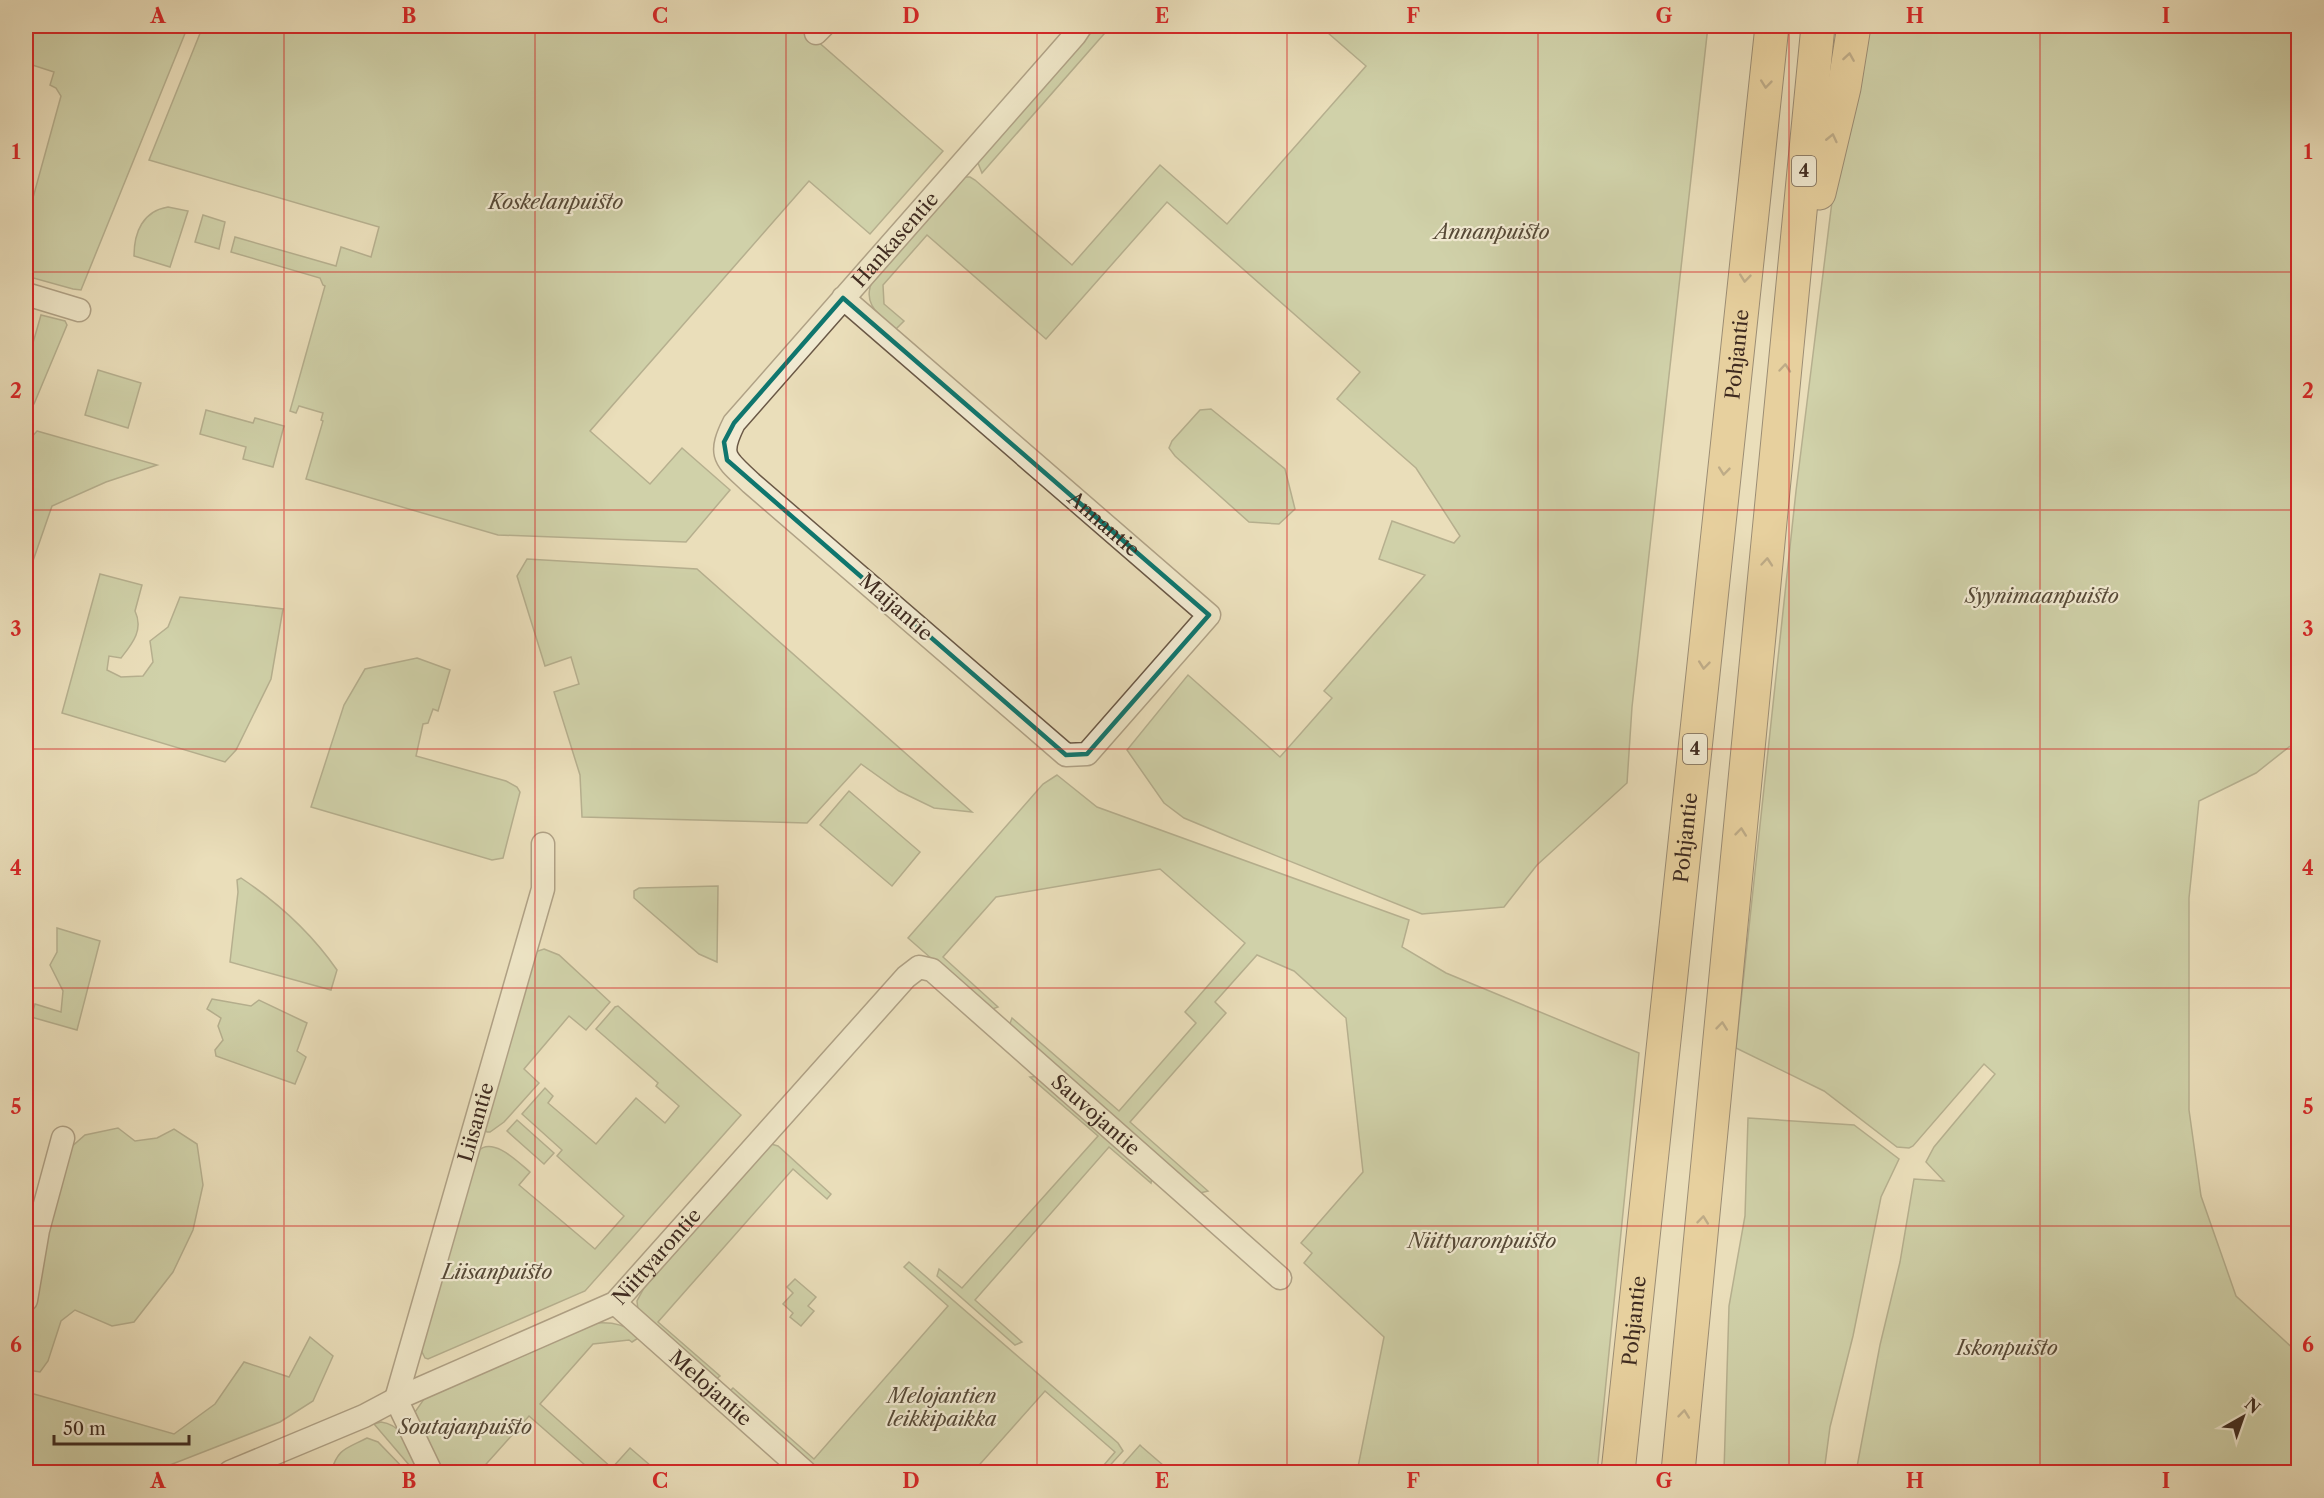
<svg xmlns="http://www.w3.org/2000/svg" width="2324" height="1498" font-family="'Libre Caslon Text',serif">
  <style>
    .green { fill: #b1c294; stroke: #78765a; stroke-width: 1.5 }
    .lines { fill: none; stroke-linecap: round; stroke-linejoin: round }
    .minor-casing { stroke: #6a5846; stroke-width: 25 }
    .highway-casing { stroke: #3f2b20; stroke-width: 35 }
    .minor { stroke: #f1ead2; stroke-width: 22 }
    .highway { stroke: #e5bf7d; stroke-width: 33 }
    .oneway { stroke: #8a6e4a }
    .marked { fill: none; stroke: #0f766e; stroke-width: 4.5; stroke-linejoin: round }
    .grid { fill: none; stroke: #d62828; stroke-width: 1.5; stroke-opacity: 0.55 }
    .labels { text-anchor: middle; dominant-baseline: central; stroke-width: 4.5; stroke-linejoin: round; paint-order: stroke }
    .shield { fill: #f1ead2; stroke: #746455; stroke-width: 1.5 }
    .shield-label { font-size: 18px; font-weight: bold; fill: #3f2b20 }
    .park-label { font-size: 20px; font-style: italic; fill: #564937; stroke: #f1ead2 }
    .street-label { font-size: 20px; fill: #3f2b20; stroke: #f1ead2 }
    .neatline { fill: none; stroke: #d62828; stroke-width: 2 }
    .grid-label { font-size: 20px; text-anchor: middle; font-weight: bold; fill: #d62828 }
  </style>
  <rect width="100%" height="100%" fill="#eadeba"/>
  <filter id="stains"><feTurbulence type="fractalNoise" baseFrequency=".00333" numOctaves="4"/><feColorMatrix values="0 0 0 0 .2 0 0 0 0 .09 0 0 0 0 .02 0 0 0 .5 -.17"/></filter>
  <radialGradient id="worn" r=".72"><stop offset=".6" stop-color="#630" stop-opacity="0"/><stop offset="1" stop-color="#630" stop-opacity=".3"/></radialGradient>
  <g class="green">
    <polygon points="26,26 188,26 81,290 73,289 26,276 26,223 61,96 56,88 50,85 54,72 26,63"/>
    <polygon points="203,26 800,26 943,151 870,234 809,181 590,431 650,484 682,448 730,490 686,542 498,535 306,479 323,421 321,420 323,413 299,406 296,413 290,411 325,286 323,285 320,278 231,252 235,237 336,266 341,247 371,257 379,227 149,160"/>
    <polygon points="1094,26 1111,26 982,173 978,163 981,155 1090,33"/>
    <path d="M1320,26h388l-76,681 -5,76 -90,82 -33,42 -82,7 -190,-76 -48,-20 -20,-15 -37,-53 61,-75 92,82 52,-59 -8,-7 101,-116 -46,-16 13,-38 62,22 6,-7 -44,-68 -79,-69 23,-27 -193,-170 -121,137 -119,-104 -44,50 1,19 20,17 -9,9c-16,-15 -34,-27 -22,-50l89,-103h8l5,3 97,85 88,-100 67,59 139,-158z"/>
    <polygon points="1856,26 2298,26 2298,743 2289,747 2256,773 2199,801 2189,898 2189,1110 2201,1196 2236,1296 2298,1353 2298,1472 1856,1472 1880,1345 1900,1262 1914,1179 1944,1181 1926,1162 1934,1147 1995,1074 1984,1064 1913,1146 1909,1148 1897,1147 1824,1091 1736,1048 1796,491 1846,89"/>
    <path d="M168,207l20,4 -18,56 -36,-11c0,-24 9,-45 34,-49z"/>
    <polygon points="203,215 225,222 219,249 195,242"/>
    <polygon points="41,315 65,321 67,325 34,404 26,408 26,367"/>
    <polygon points="98,370 141,383 128,428 85,415"/>
    <polygon points="1211,409 1285,469 1295,509 1279,524 1249,522 1175,456 1169,448 1172,441 1200,410"/>
    <polygon points="206,410 253,423 255,418 284,426 273,467 243,459 246,447 200,434"/>
    <polygon points="37,431 157,465 106,482 52,506 26,581 26,448 29,440"/>
    <polygon points="527,559 697,569 972,812 934,808 899,791 861,764 807,823 582,817 580,775 554,692 579,684 571,657 545,666 517,576"/>
    <path d="M100,574l42,11 -7,26c9,19 -3,33 -14,47l-12,-2 -2,14 14,7 22,-1 10,-14 -3,-21 18,-14 12,-30 103,12 -12,70 -35,71 -11,12 -163,-49z"/>
    <polygon points="417,658 450,670 438,711 433,709 428,723 423,724 416,756 506,781 517,787 520,792 503,858 492,860 311,807 344,705 365,669"/>
    <polygon points="1057,775 1097,807 1409,920 1402,947 1446,973 1639,1053 1597,1472 1357,1472 1384,1337 1304,1263 1312,1253 1301,1243 1363,1172 1346,1018 1294,971 1257,955 1215,1002 1226,1013 1130,1122 1208,1191 1200,1193 1009,1026 1012,1018 1119,1111 1196,1023 1185,1012 1245,943 1160,869 996,897 943,957 998,1007 990,1010 908,938 1043,784"/>
    <polygon points="849,791 920,852 892,886 820,825"/>
    <path d="M241,878c36,24 71,56 96,92l-6,20 -101,-28 8,-70 -1,-12z"/>
    <polygon points="718,886 717,962 699,954 634,898 634,891 639,888"/>
    <polygon points="57,928 100,941 77,1030 31,1017 35,1004 61,1012 63,991 50,965 57,952"/>
    <polygon points="544,949 559,955 610,1002 586,1030 569,1016 524,1069 539,1083 504,1122 490,1132 487,1132 485,1130 535,952"/>
    <polygon points="212,999 251,1006 259,1000 307,1023 297,1051 306,1057 295,1084 216,1056 215,1050 223,1040 218,1026 221,1018 207,1009"/>
    <path d="M618,1006l123,109 -156,176 -157,68 -3,-1 -3,-6v-8l56,-193c15,-15 40,11 52,21l-11,13 76,64 29,-33 -67,-60 5,-6 -40,-36 23,-26 8,8 -5,7 48,41 40,-46 29,25 14,-17 -23,-20 2,-3 -62,-54 19,-22z"/>
    <polygon points="1042,1076 1153,1173 1151,1183 1109,1147 975,1300 1022,1342 1015,1345 937,1276 939,1269 962,1288 1098,1136 1030,1077"/>
    <polygon points="1748,1118 1854,1125 1899,1159 1881,1197 1853,1336 1830,1427 1824,1472 1724,1472 1729,1306 1745,1216"/>
    <polygon points="517,1120 554,1153 544,1164 507,1131"/>
    <polygon points="118,1128 135,1141 157,1138 174,1129 197,1144 203,1185 193,1230 173,1272 134,1322 112,1326 75,1310 61,1321 48,1361 40,1372 28,1370 26,1366 26,1342 52,1209 69,1149 85,1135"/>
    <polygon points="771,1144 778,1146 831,1194 827,1199 793,1169 658,1322 720,1376 716,1379 638,1310 637,1301 644,1288"/>
    <polygon points="909,1262 1118,1443 1123,1451 1104,1472 1098,1472 1115,1452 1045,1391 973,1472 817,1472 731,1398 729,1392 733,1388 814,1459 948,1306 904,1267"/>
    <polygon points="795,1279 816,1297 808,1306 814,1311 801,1326 790,1317 793,1313 783,1304 793,1293 787,1287"/>
    <path d="M597,1323c17,-1 30,2 43,14l-8,5 -3,-2 -36,4 -53,60 72,64 18,-20 28,24h-65l-64,-56 -50,56h-39l-25,-60 9,-13z"/>
    <polygon points="310,1337 333,1356 313,1401 280,1422 152,1472 26,1472 27,1392 174,1434 215,1404 244,1362 289,1377"/>
    <path d="M381,1422c24,3 30,29 40,47l-11,-3 -36,-42z"/>
    <path d="M367,1438l11,4 29,30h-76c7,-24 15,-23 36,-34z"/>
    <polygon points="1140,1445 1142,1447 1171,1472 1116,1472"/>
  </g>
  <g class="lines">
    <defs>
      <g id="minor">
        <polyline points="816,33 823,26"/>
        <polyline points="26,294 79,310"/>
        <path id="s1" d="M843,298l366,317 -122,139 -21,1 -315,-272c-25,-24 -34,-26 -17,-60l341,-388 6,-9"/>
        <polyline points="26,1300 38,1230 63,1138"/>
        <path id="s2" d="M615,1303l190,169"/>
        <path id="s3" d="M230,1472l134,-56 32,-17 219,-96 291,-326 13,-10 13,3 348,308"/>
        <path id="s4" d="M431,1472l-35,-73 147,-510v-45"/>
      </g>
      <g id="highway">
        <polyline points="1819,193 1844,88 1854,26"/>
        <path id="s5" d="M1618,1472l154,-1446"/>
        <polyline points="1678,1472 1818,26"/>
      </g>
    </defs>
    <use href="#minor" class="minor-casing"/>
    <use href="#highway" class="highway-casing"/>
    <use href="#minor" class="minor"/>
    <use href="#highway" class="highway"/>
  </g>
  <defs><path id="oneway-chevron" d="M-2-3.5L2.5 0L-2 3.5" fill="none" stroke-width="1.6" stroke-linecap="round" stroke-linejoin="round" transform="scale(1.5)"/></defs>
  <g class="oneway">
    <use href="#oneway-chevron" transform="translate(1849 57) rotate(-81)"/>
    <use href="#oneway-chevron" transform="translate(1766 84) rotate(96)"/>
    <use href="#oneway-chevron" transform="translate(1832 138) rotate(-77)"/>
    <use href="#oneway-chevron" transform="translate(1745 278) rotate(96)"/>
    <use href="#oneway-chevron" transform="translate(1785 368) rotate(-85)"/>
    <use href="#oneway-chevron" transform="translate(1724 471) rotate(96)"/>
    <use href="#oneway-chevron" transform="translate(1767 562) rotate(-85)"/>
    <use href="#oneway-chevron" transform="translate(1704 665) rotate(96)"/>
    <use href="#oneway-chevron" transform="translate(1741 832) rotate(-84)"/>
    <use href="#oneway-chevron" transform="translate(1722 1026) rotate(-84)"/>
    <use href="#oneway-chevron" transform="translate(1703 1220) rotate(-84)"/>
    <use href="#oneway-chevron" transform="translate(1684 1414) rotate(-84)"/>
  </g>
  <path d="M0 0H2324V1498H0ZM843,298l366,317 -122,139 -21,1 -339,-295 -3,-18 10,-19z" fill="#eadeba" fill-opacity=".55" fill-rule="evenodd"/>
  <path class="marked" d="M843,298l366,317 -122,139 -21,1 -339,-295 -3,-18 10,-19z"/>
  <path class="grid" d="M284,26v1446M535,26v1446M786,26v1446M1037,26v1446M1287,26v1446M1538,26v1446M1789,26v1446M2040,26v1446M26,272h2272M26,510h2272M26,749h2272M26,988h2272M26,1226h2272"/>
  <g class="labels">
    <g class="shield">
      <rect x="1792" y="156" width="24" height="30" rx="4.5"/>
      <rect x="1683" y="734" width="24" height="30" rx="4.5"/>
    </g>
    <g class="shield-label">
      <text x="1804" y="171">4</text>
      <text x="1695" y="749">4</text>
    </g>
    <g class="park-label">
      <text x="556" y="202">Koskelanpuisto</text>
      <text x="1492" y="232">Annanpuisto</text>
      <text x="2042" y="596">Syynimaanpuisto</text>
      <text x="1482" y="1241">Niittyaronpuisto</text>
      <text x="497" y="1272">Liisanpuisto</text>
      <text x="2007" y="1348">Iskonpuisto</text>
      <text x="942" y="1396">Melojantien<tspan x="942" dy="23">leikkipaikka</tspan></text>
      <text x="465" y="1427">Soutajanpuisto</text>
    </g>
    <g class="street-label">
      <text stroke="none"><textPath href="#s1" startOffset="1422">Hankasentie</textPath></text>
      <text stroke="none"><textPath href="#s5" startOffset="1124">Pohjantie</textPath></text>
      <text stroke="none"><textPath href="#s1" startOffset="345">Annantie</textPath></text>
      <text transform="translate(896 607) rotate(41)">Maijantie</text>
      <text stroke="none"><textPath href="#s5" startOffset="638">Pohjantie</textPath></text>
      <text stroke="none"><textPath href="#s3" startOffset="1106">Sauvojantie</textPath></text>
      <text stroke="none"><textPath href="#s4" startOffset="369">Liisantie</textPath></text>
      <text stroke="none"><textPath href="#s3" startOffset="483">Niittyarontie</textPath></text>
      <text stroke="none"><textPath href="#s5" startOffset="152">Pohjantie</textPath></text>
      <text stroke="none"><textPath href="#s2" startOffset="128">Melojantie</textPath></text>
    </g>
  </g>
  <rect width="2324" height="1498" fill="none" stroke="#eadeba" stroke-width="66"/>
  <g transform="translate(2243 1417) rotate(40)" stroke="#f1ead2" stroke-width="4.5" paint-order="stroke">
  <path d="M0-4.5L10 22L0 15L-10 22Z" fill="#3f2b20"/>
  <text y="-9" font-size="16" font-weight="bold" text-anchor="middle" fill="#3f2b20">N</text>
  </g>
  <path d="M54 1435v9h135v-9" fill="none" stroke="#3f2b20" stroke-width="3"/>
  <text x="63" y="1435" font-size="18" fill="#3f2b20" stroke="#f1ead2" stroke-width="4.5" paint-order="stroke">50 m</text>
  <rect x="33" y="33" width="2258" height="1432" class="neatline"/>
  <g class="grid-label">
    <text x="158" y="23">A</text>
    <text x="409" y="23">B</text>
    <text x="660" y="23">C</text>
    <text x="911" y="23">D</text>
    <text x="1162" y="23">E</text>
    <text x="1413" y="23">F</text>
    <text x="1664" y="23">G</text>
    <text x="1915" y="23">H</text>
    <text x="2166" y="23">I</text>
    <text x="16" y="159">1</text>
    <text x="2308" y="159">1</text>
    <text x="16" y="398">2</text>
    <text x="2308" y="398">2</text>
    <text x="16" y="636">3</text>
    <text x="2308" y="636">3</text>
    <text x="16" y="875">4</text>
    <text x="2308" y="875">4</text>
    <text x="16" y="1114">5</text>
    <text x="2308" y="1114">5</text>
    <text x="16" y="1352">6</text>
    <text x="2308" y="1352">6</text>
    <text x="158" y="1488">A</text>
    <text x="409" y="1488">B</text>
    <text x="660" y="1488">C</text>
    <text x="911" y="1488">D</text>
    <text x="1162" y="1488">E</text>
    <text x="1413" y="1488">F</text>
    <text x="1664" y="1488">G</text>
    <text x="1915" y="1488">H</text>
    <text x="2166" y="1488">I</text>
  </g>
  <rect width="100%" height="100%" filter="url(#stains)"/>
  <rect width="100%" height="100%" fill="url(#worn)"/>
</svg>
